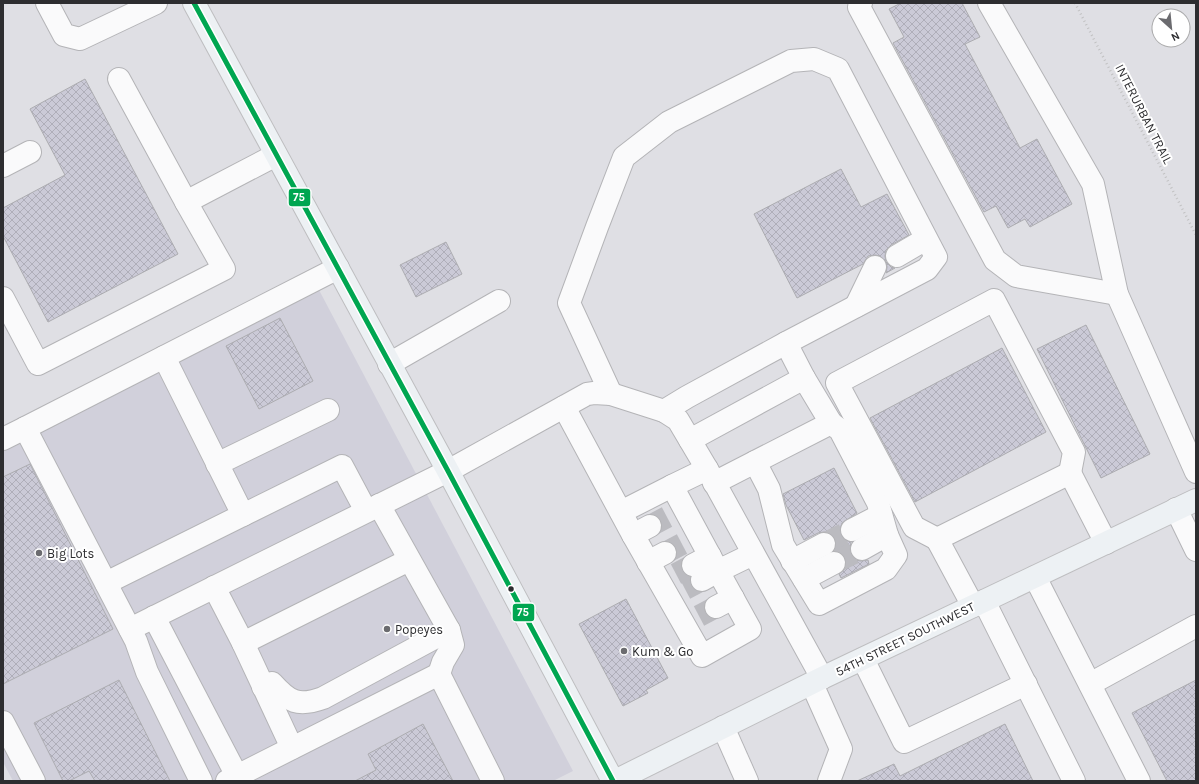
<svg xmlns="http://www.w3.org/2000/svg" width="1199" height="784" font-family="Karla,sans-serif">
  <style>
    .built { fill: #d1d0db }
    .building { fill: url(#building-cross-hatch); stroke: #acacb0 }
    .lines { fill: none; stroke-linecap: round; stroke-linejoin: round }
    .minor-tunnel { stroke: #bbbbc0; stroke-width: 22; stroke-dasharray: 22 11; stroke-linecap: butt }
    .minor-casing { stroke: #b4b4b7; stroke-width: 24 }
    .major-casing { stroke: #bebec0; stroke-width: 24 }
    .path { stroke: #c1c1c2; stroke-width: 2.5; stroke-dasharray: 1 3; stroke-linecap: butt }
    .minor { stroke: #fafafb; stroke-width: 22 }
    .major { stroke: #edf1f4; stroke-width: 22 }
    .bus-1-casing { stroke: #fff; stroke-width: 8 }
    .bus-1 { stroke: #00a651; stroke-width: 5 }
    .poi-dot { fill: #6b6b6f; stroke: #fff; stroke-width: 1.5 }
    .bus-dot { fill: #2d2d30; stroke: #fff; stroke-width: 1.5 }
    .labels { text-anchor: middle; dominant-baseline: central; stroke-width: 4; stroke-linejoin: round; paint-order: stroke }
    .street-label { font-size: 13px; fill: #2d2d30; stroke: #fff }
    .poi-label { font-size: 13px; fill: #2d2d30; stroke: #fff; text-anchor: start }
    .line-badge { stroke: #fff; stroke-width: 1.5 }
    .badge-label { font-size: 11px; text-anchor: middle; font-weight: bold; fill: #fff }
  </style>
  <defs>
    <pattern id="building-cross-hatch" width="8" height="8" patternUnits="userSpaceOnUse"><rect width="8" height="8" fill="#cbcad7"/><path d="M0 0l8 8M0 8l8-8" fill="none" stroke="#afaeb9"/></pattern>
  </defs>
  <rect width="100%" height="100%" fill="#dfdfe4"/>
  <polygon class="built" points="319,290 573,771 553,781 13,781 3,762 3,446"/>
  <g class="building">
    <polygon points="901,3 962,3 980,37 965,44 1020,148 1037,139 1072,204 1030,227 1025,219 1008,228 996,206 984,212 893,43 904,37 889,9"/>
    <polygon points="85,79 178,254 48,322 3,236 3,208 65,175 30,109"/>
    <polygon points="841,169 861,207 887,194 909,235 891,245 886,250 885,256 886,262 880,256 875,255 868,256 863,264 797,298 754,214"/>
    <polygon points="446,242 462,274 416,297 400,265"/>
    <polygon points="886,262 891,267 895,268 886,273 887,267"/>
    <polygon points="280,318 313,381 259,409 226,346"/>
    <polygon points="1086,325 1150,454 1101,478 1037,349"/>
    <polygon points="1002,348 1046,432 915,502 870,418"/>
    <polygon points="30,464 113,629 3,684 3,477"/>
    <polygon points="834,468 857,513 842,523 840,529 841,535 845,540 851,542 850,549 851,555 855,560 861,561 868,560 869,564 841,578 839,574 845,569 846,563 845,557 841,553 835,551 836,544 835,538 830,533 824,532 818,533 804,540 786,505 783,494"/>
    <polygon points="626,599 668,678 646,690 648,693 623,706 579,624"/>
    <polygon points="119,680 170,781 95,781 89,771 69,781 63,781 34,723"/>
    <polygon points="1196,680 1196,781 1167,781 1132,713"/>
    <polygon points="423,724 453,781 355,781 376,770 368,754"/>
    <polygon points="1005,724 1033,781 857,781 894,764 900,776"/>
  </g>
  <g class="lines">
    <g class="minor-tunnel">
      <polyline points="650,526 667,517"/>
      <polyline points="824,544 852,530"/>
      <polyline points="665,553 682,544"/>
      <polyline points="834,563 862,549"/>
      <polyline points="676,574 693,565"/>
      <polyline points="685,589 702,580"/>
      <polyline points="699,616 716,607"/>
    </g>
    <defs>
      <g id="minor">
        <polyline points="47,3 64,35 80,39 156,3"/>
        <polyline points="861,3 859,7 995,260 1016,276 1117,294"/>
        <polyline points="989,3 1093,184 1117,294 1196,472"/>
        <polyline points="119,79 186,202"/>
        <polyline points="3,166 30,152"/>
        <polyline points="897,256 926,239"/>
        <polyline points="3,298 38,364 224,269 186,202 276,155"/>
        <polyline points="856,306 875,267"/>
        <polyline points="389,364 499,301"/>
        <polyline points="611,394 569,303 597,227 624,157 669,122 791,61 814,59 838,69 936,257 927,269 786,343 687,397 664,411"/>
        <polyline points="564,407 633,535 702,656 750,629 718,571 753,554"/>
        <polyline points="831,423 840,430 878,503 887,535 862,549"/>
        <polyline points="3,439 25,428"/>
        <polyline points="690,440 804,378"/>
        <polyline points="755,462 769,489 783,545 819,604 886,569 896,555 887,535"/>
        <polyline points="217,464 328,410"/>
        <polyline points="714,483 831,423 804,378 786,343"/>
        <polyline points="379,505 449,630 453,645 443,662 439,674 493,781"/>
        <polyline points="1176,509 1196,550"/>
        <polyline points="621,512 672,486"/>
        <polyline points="243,515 342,466 366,511"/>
        <polyline points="852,530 881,515"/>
        <polyline points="633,535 650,526"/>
        <polyline points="937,539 914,527 837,383 994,300 1074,452 1070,473"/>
        <polyline points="792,561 824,544"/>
        <polyline points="648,562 665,553"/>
        <polyline points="693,565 710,556"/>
        <polyline points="1035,577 1139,781"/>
        <polyline points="804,579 834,563"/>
        <polyline points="702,580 718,571 672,486 707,469"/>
        <polyline points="106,583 243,515 164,357"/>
        <polyline points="214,587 243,643 292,748"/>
        <polyline points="984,601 1074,781"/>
        <polyline points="973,606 937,539 1070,473 1106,543"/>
        <polyline points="716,607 733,598"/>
        <polyline points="154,617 237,776"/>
        <polyline points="130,629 448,471 587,394 594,393 611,394 664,411 678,420 707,469 822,678"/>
        <polyline points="243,643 409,560"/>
        <polyline points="863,659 904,742 1026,684"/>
        <polyline points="812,684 841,749 829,781"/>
        <polyline points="1090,684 1196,626"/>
        <path d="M263,687l9,-4c17,19 26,24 51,15l126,-68"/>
        <polyline points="3,722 34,781"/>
        <polyline points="723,727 747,781"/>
        <polyline points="201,781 147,672 136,641 25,428 338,268"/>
        <polyline points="227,781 439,674"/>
      </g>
      <g id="major">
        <polyline points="194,3 448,471 613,781"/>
        <polyline points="615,781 822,678 1196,500"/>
      </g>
    </defs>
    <use href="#minor" class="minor-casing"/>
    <use href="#major" class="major-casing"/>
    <polyline class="path" points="1075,3 1196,235"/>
    <use href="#minor" class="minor"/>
    <use href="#major" class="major"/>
    <defs>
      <polyline id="bus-1" points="194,3 448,471 613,781"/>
    </defs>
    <use href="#bus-1" class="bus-1-casing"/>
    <use href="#bus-1" class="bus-1"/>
  </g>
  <g class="poi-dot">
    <circle cx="39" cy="553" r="4"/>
    <circle cx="387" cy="629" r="4"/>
    <circle cx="624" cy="651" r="4"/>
  </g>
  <circle class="bus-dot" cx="511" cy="589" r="3.5"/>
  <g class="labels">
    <g class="street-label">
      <text transform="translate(1144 114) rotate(63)">INTERURBAN TRAIL</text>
      <text transform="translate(905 639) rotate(-26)">54TH STREET SOUTHWEST</text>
    </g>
    <g class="poi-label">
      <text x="47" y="553">Big Lots</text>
      <text x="395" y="629">Popeyes</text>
      <text x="632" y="651">Kum &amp; Go</text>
    </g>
  </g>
  <g class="line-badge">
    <rect x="288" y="188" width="23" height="19" rx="4" fill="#00a651"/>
    <rect x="512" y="603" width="23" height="19" rx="4" fill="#00a651"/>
  </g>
  <g class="badge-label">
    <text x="299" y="201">75</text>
    <text x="523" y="616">75</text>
  </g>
  <rect width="1199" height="784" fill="none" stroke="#2d2d30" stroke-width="8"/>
  <g transform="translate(1171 28) rotate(153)"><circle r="19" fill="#ffffff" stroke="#ababac"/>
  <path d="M0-3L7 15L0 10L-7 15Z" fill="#6b6b6f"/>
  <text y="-6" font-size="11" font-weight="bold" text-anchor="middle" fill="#2d2d30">N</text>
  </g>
</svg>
